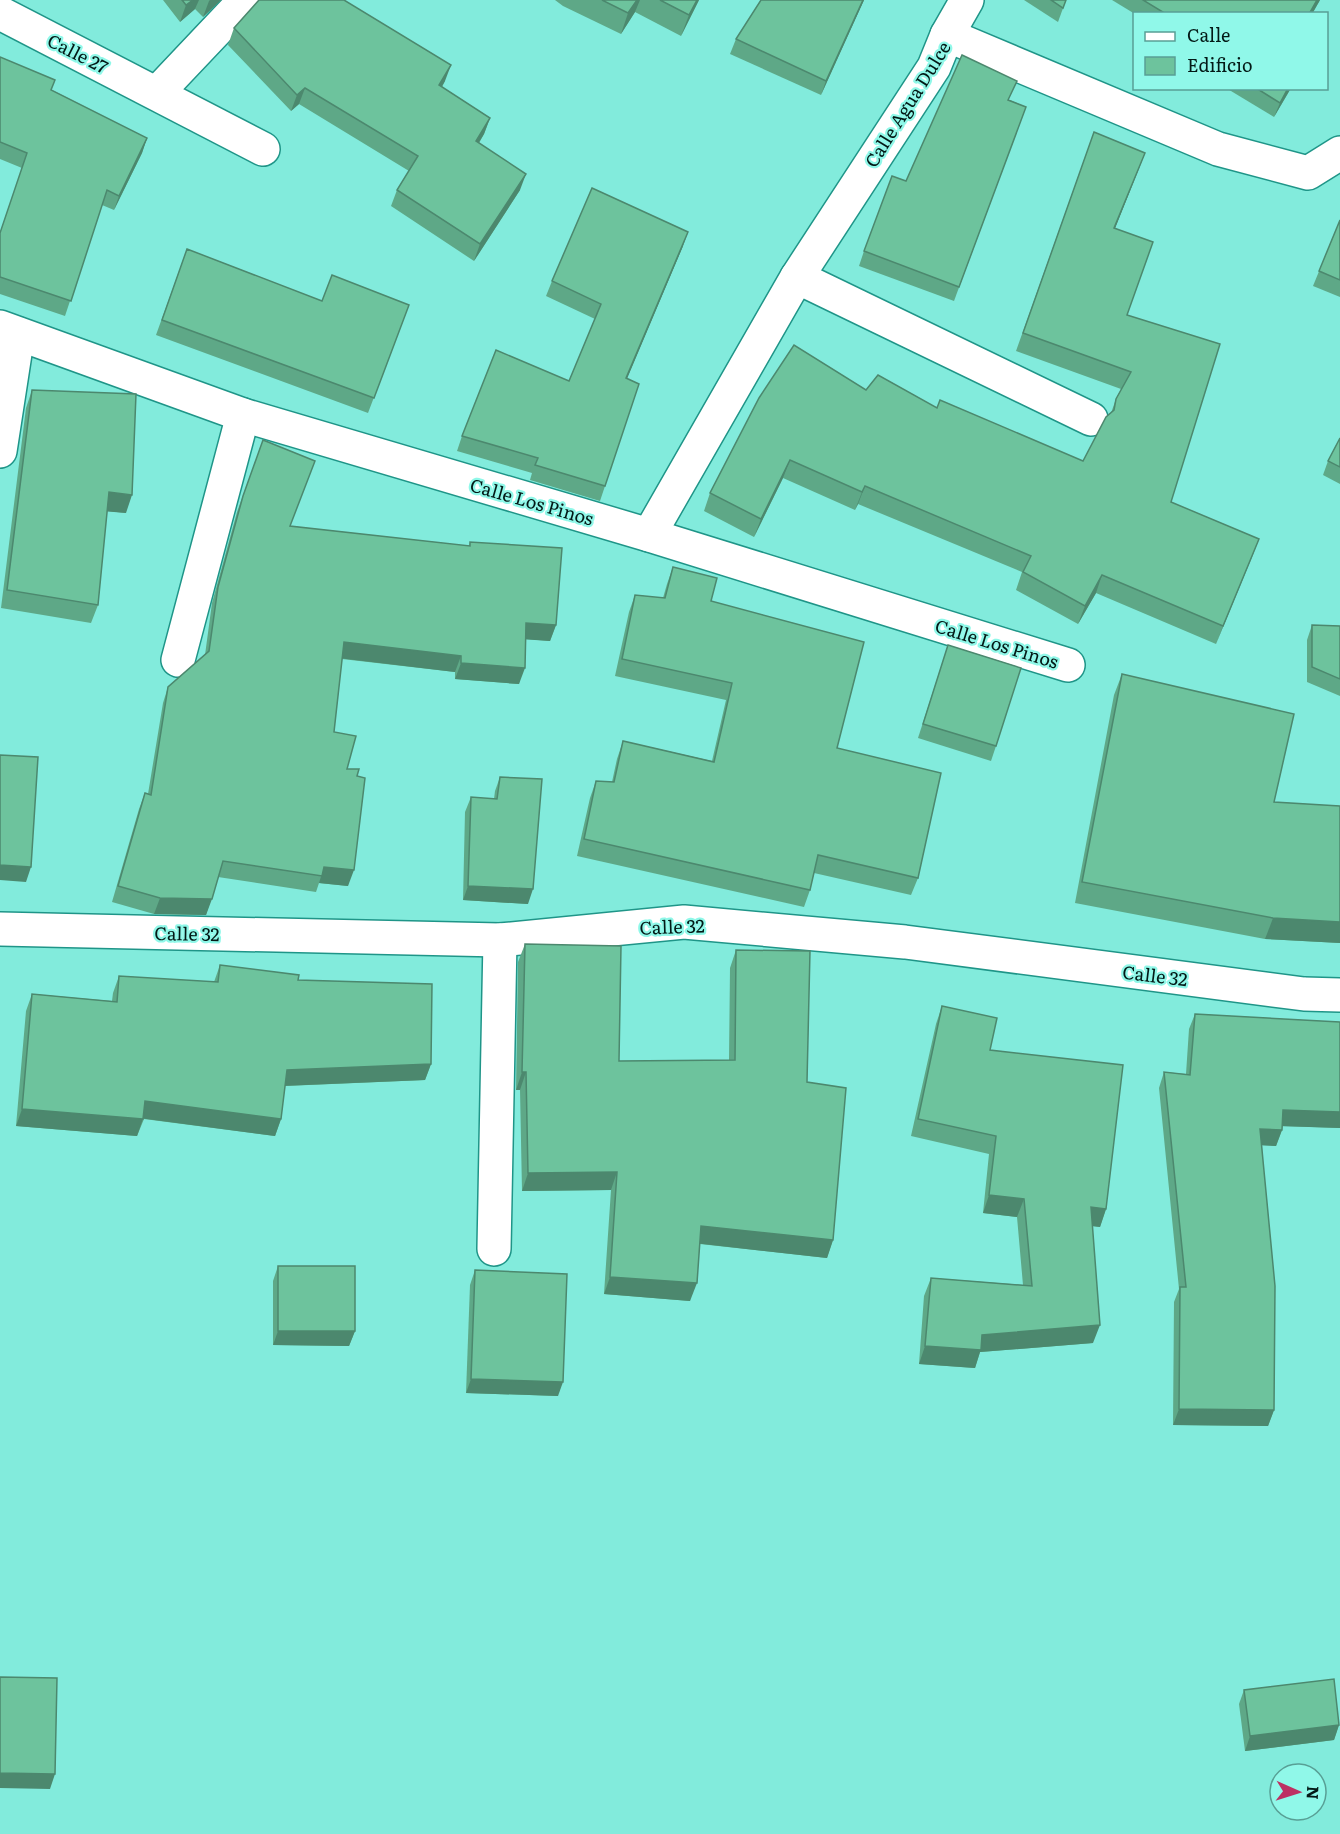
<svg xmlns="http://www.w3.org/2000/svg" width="1340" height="1834" font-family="Literata,serif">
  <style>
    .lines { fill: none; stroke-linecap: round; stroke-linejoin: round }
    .minor-casing { stroke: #1f9588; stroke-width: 36 }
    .minor { stroke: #fff; stroke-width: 33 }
    .wall { fill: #5ea887 }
    .shaded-wall { fill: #4c886e }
    .building { fill: #6dc39d; stroke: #4c886e; stroke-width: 1.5 }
    .labels { text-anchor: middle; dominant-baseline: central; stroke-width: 4.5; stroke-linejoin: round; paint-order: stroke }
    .street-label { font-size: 18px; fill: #031916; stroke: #90f8e9 }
  </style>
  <rect width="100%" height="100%" fill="#82ebdc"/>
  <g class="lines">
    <defs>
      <g id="minor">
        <polyline points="0,13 263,149"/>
        <polyline points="947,35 967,0"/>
        <polyline points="157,93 245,0"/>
        <polyline points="797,277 1091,419"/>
        <polyline points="0,327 243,415 649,535 1068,665"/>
        <polyline points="0,451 18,334"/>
        <polyline points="649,535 797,277 934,67 947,35 1218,149 1308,173 1340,153"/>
        <polyline points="178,660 243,415"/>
        <polyline points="0,929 500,940 684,922 905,942 1304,994 1340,995"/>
        <polyline points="494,1249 500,940"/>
      </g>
    </defs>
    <use href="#minor" class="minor-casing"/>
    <use href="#minor" class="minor"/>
  </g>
  <g class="wall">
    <polygon points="163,0 221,0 203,17 195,9 180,22"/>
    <polygon points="555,0 699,0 681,36 635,12 621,34 563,6"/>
    <polygon points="864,0 821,95 730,54 736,39"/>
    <polygon points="1024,0 1066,0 1058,22"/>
    <polygon points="1112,0 1320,0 1312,14 1135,14"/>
    <polygon points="234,28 445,81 442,87 490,118 484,134 479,143 520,190 474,261 391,206 397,190 409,171 299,104 291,111 228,45"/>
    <polygon points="0,57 52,90 147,138 142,153 114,210 102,205 65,316 0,294 0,233 22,168 0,159"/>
    <polygon points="1226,88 1291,88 1274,117"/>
    <polygon points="1010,100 1026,107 954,301 859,266 864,251 906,181"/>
    <polygon points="1094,132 1145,153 1115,228 1127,315 1171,502 1259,539 1216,644 1096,593 1078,624 1016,590 1022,572 858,504 855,510 783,478 754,537 704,511 710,493 866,390 937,408 1083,461 1111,413 1116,399 1121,389 1016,351"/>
    <polygon points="1340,220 1340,297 1313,286"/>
    <polygon points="683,246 627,378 605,486 600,501 530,480 532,473 457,451 462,436 569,381 595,319 546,296 552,281"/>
    <polygon points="187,249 322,301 409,305 368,413 156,335"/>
    <polygon points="32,390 126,513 107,511 98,605 91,623 1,608 26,408"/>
    <polygon points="1340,438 1340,484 1323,475 1328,461"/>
    <polygon points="263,440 290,526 469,546 470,542 556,625 550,641 526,639 519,684 455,679 455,672 342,659 334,732 347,769 357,776 348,886 319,883 316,892 218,877 206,915 154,914 112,902 139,809 145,793 148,794 163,703 168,687 205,655 212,603 237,512"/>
    <polygon points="673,567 711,601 837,748 918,878 911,895 814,873 810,890 804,907 577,856 590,798 596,781 612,782 617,759 623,741 712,761 726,700 615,676 629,612 635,595 663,598 667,584"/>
    <polygon points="1312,625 1340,626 1340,696 1307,682 1307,640"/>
    <polygon points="948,645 996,746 991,761 918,738"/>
    <polygon points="1122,674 1274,802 1340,806 1340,943 1265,939 1075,903 1114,695"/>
    <polygon points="500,777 528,904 463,900 465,812 471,797 494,799 495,791"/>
    <polygon points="525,944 619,1061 729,1060 730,968 736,950 807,1082 833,1240 827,1258 700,1244 690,1301 604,1294 611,1190 522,1191 520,1090 516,1090 518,962"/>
    <polygon points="220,965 298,980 431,1064 425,1080 285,1086 281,1119 275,1136 144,1119 137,1136 16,1126 26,1011 32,994 112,1001 113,993 119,976 214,982"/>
    <polygon points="942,1006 990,1050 1106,1209 1100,1227 1092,1226 1093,1343 980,1352 975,1368 919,1364 924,1296 931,1278 1023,1285 1017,1217 983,1213 989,1154 911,1136 936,1024"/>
    <polygon points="1195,1014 1340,1022 1340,1128 1282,1126 1282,1130 1276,1146 1262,1145 1274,1410 1268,1426 1173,1425 1174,1302 1179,1289 1159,1088 1164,1072 1186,1074 1189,1029"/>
    <polygon points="278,1266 355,1331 349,1346 273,1345 273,1281"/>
    <polygon points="475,1270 558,1396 466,1393 470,1285"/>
    <polygon points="1244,1690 1339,1725 1334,1740 1245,1751 1239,1704"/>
  </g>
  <g class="shaded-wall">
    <polygon points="193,0 199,0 195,9 180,22 186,5"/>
    <polygon points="210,0 221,0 203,17 209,1"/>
    <polygon points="637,0 640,0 635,12 621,34 628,13"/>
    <polygon points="697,0 699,0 681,36 689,15"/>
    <polygon points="863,0 864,0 821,95 826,81"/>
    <polygon points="1317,0 1320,0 1312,14 1309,14"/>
    <polygon points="451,65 445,81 433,101 439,85"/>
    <polygon points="305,88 299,104 291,111 297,95"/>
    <polygon points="1288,88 1291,88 1274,117 1280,103"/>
    <polygon points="490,118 484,134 470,157 476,141"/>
    <polygon points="147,138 142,153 114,210 119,196"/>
    <polygon points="1145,153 1138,171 1108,246 1114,228"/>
    <polygon points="526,174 520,190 474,261 480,244"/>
    <polygon points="688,232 683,246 621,393 626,378"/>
    <polygon points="790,460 783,478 754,537 761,519"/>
    <polygon points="865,486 858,504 855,510 862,492"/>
    <polygon points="109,492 132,495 126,513 102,511"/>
    <polygon points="1259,539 1252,557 1216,644 1223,626"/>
    <polygon points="1102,575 1096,593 1078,624 1085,606"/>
    <polygon points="526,623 556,625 550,641 520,639"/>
    <polygon points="344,642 461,656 455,672 338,658"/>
    <polygon points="461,663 525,668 519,684 455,679"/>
    <polygon points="0,865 31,867 26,882 0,880"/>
    <polygon points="324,867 354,870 348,886 319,883"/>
    <polygon points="468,886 533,889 528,904 463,900"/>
    <polygon points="160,898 212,899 206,915 154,914"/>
    <polygon points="1273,918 1340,922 1340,943 1265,939"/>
    <polygon points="431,1064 425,1080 281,1086 287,1070"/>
    <polygon points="522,1072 526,1072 520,1090 516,1090"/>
    <polygon points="145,1101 281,1119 275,1136 139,1118"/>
    <polygon points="22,1109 143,1119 137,1136 16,1126"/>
    <polygon points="1283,1110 1340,1112 1340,1128 1278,1126"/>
    <polygon points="1260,1129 1282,1130 1276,1146 1254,1145"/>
    <polygon points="617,1172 611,1190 522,1191 528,1173"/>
    <polygon points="989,1195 1024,1199 1017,1217 983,1213"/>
    <polygon points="1091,1207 1106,1209 1100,1227 1084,1225"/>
    <polygon points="701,1226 833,1240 827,1258 694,1243"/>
    <polygon points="610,1277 697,1283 690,1301 604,1294"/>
    <polygon points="1100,1325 1093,1343 980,1352 975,1368 919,1364 925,1346 982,1335"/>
    <polygon points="278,1331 355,1331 349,1346 273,1345"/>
    <polygon points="471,1379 563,1382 558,1396 466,1393"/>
    <polygon points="1179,1409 1274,1410 1268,1426 1173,1425"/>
    <polygon points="1339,1725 1334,1740 1245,1751 1250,1736"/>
    <polygon points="0,1773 55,1774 50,1789 0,1788"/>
  </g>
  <g class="building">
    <polygon points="182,0 193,0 186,5"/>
    <polygon points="259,0 344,0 451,65 439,85 490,118 476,141 526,174 480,244 397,190 418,156 305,88 297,95 234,28"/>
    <polygon points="602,0 637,0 628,13"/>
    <polygon points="660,0 697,0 689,15"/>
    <polygon points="761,0 863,0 826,81 736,39"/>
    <polygon points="1051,0 1066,0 1063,8"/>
    <polygon points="1143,0 1317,0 1309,14 1166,14"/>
    <polygon points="962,55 1017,81 1008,100 1026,107 959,287 864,251 892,176 906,181"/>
    <polygon points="0,57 55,80 51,90 147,138 119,196 107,190 71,301 0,277 0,233 27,153 0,142"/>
    <polygon points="1256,88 1288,88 1280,103"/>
    <polygon points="1094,132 1145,153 1114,228 1153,242 1127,315 1220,344 1171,502 1259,539 1223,626 1102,575 1085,606 1023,572 1031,556 865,486 862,492 790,460 761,519 710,493 759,398 794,345 866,390 878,375 937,408 940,400 1083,461 1106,417 1114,410 1116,399 1131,372 1023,333"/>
    <polygon points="592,188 688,232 626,378 639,384 605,486 535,465 538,458 462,436 496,350 569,381 601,304 552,281"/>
    <polygon points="1340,220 1340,280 1319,271"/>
    <polygon points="187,249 322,301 332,275 409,305 374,398 162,320"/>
    <polygon points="32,390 136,394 132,495 109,492 98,605 7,590"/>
    <polygon points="1340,438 1340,467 1328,461"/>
    <polygon points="263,440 315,461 290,526 470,546 470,542 562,548 556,625 526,623 525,668 461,663 461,656 344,642 334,732 356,736 347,769 359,769 357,776 365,778 354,870 324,867 322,876 223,861 212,899 160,898 118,886 145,793 151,795 168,687 209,651 218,587 243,496"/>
    <polygon points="673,567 717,578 711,601 864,642 837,748 941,773 918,878 818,855 810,890 584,839 596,781 614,782 623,741 714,762 732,683 622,659 635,595 665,598"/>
    <polygon points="1312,625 1340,626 1340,679 1312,667"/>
    <polygon points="948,645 1021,668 996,746 923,724"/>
    <polygon points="1122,674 1294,714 1274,802 1340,806 1340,922 1273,918 1082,882"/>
    <polygon points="0,755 38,757 31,867 0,865"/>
    <polygon points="500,777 542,779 533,889 468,886 471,797 497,799"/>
    <polygon points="525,944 621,946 619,1061 735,1060 736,950 810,951 807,1082 846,1088 833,1240 701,1226 697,1283 610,1277 617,1172 528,1173 526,1072 522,1072"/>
    <polygon points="220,965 299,975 298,980 432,984 431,1064 287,1070 281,1119 145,1101 143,1119 22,1109 32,994 117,1002 119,976 218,982"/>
    <polygon points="942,1006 997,1018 990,1050 1123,1065 1106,1209 1091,1207 1100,1325 982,1335 981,1350 925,1346 931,1278 1032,1286 1024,1199 989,1195 996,1136 918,1119"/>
    <polygon points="1195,1014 1340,1022 1340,1112 1283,1110 1282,1130 1260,1129 1275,1286 1274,1410 1179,1409 1180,1287 1186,1287 1164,1072 1190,1075"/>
    <rect x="278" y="1266" width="77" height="65"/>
    <polygon points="475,1270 567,1274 563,1382 471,1379"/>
    <polygon points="0,1677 57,1678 55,1774 0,1773"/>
    <polygon points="1334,1679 1339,1725 1250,1736 1244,1690"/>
  </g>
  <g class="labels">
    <g class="street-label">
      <text transform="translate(78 53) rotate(27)">Calle 27</text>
      <text transform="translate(907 104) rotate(-58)">Calle Agua Dulce</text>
      <text transform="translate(532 501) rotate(16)">Calle Los Pinos</text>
      <text transform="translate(997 643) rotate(17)">Calle Los Pinos</text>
      <text transform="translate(672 926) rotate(-2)">Calle 32</text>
      <text transform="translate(187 933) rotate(1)">Calle 32</text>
      <text transform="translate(1155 975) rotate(7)">Calle 32</text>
    </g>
  </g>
  <rect x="1133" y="12" width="195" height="78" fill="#90f8e9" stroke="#589f95" stroke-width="1.5"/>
  <rect x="1145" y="32" width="30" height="9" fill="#ffffff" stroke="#589f95" stroke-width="1.5"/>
  <text x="1187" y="42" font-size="18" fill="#031916">Calle</text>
  <rect x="1145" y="57" width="30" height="18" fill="#6dc39d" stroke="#589f95" stroke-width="1.5"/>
  <text x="1187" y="72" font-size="18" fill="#031916">Edificio</text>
  <g transform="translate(1298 1792) rotate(93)"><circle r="28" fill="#90f8e9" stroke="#589f95" stroke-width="1.5"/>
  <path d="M0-4.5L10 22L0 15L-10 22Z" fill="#bd3063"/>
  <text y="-9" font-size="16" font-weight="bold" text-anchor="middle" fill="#031916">N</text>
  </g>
</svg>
